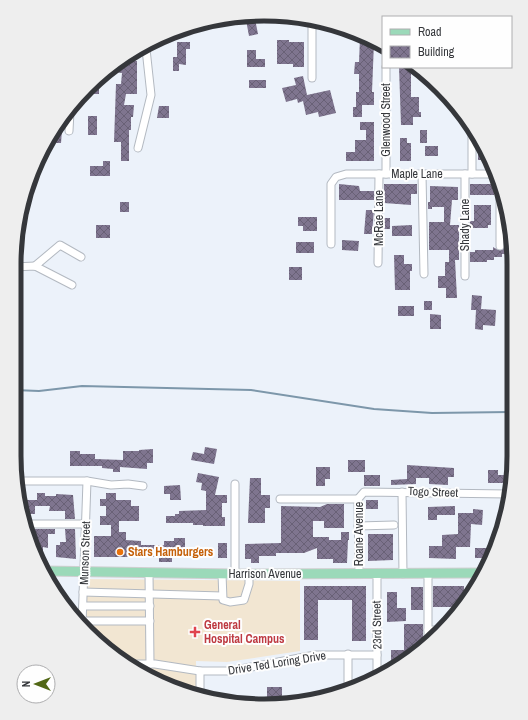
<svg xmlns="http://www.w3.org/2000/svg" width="528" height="720" font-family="'Archivo Narrow',sans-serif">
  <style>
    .medical { fill: #f2e6d2 }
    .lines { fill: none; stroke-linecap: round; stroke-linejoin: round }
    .stream { stroke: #7d97aa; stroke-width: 2 }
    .building { fill: url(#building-cross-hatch) }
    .minor-casing { stroke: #b3b9c1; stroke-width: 9 }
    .major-casing { stroke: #cfcfd0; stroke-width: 11 }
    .minor { stroke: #fff; stroke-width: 7 }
    .major { stroke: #9bd9b9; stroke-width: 9 }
    .food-dot { fill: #e8710a; stroke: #fefefe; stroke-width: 1.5 }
    .health-dot { fill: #e0444e; stroke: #fefefe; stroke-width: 1.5 }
    .labels { text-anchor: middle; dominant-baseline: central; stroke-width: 4; stroke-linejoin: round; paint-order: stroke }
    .street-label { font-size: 12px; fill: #35373b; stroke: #fefefe }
    .food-label { font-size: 12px; font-weight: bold; fill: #c56008; stroke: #fefefe; text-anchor: start }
    .health-label { font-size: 12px; font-weight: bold; fill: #be3a42; stroke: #fefefe; text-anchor: start }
    .rim { fill: none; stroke: #35373b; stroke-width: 5 }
  </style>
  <defs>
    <pattern id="building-cross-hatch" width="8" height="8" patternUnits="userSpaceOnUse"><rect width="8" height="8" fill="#7f758f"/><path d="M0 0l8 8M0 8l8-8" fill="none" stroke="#696176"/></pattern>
  </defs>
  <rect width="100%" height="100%" fill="#ecf2fa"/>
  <polygon class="medical" points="79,579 300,581 300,651 227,662 196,661 196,695 154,680 99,644 79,621"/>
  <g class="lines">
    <polyline class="stream" points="14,390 39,391 82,386 251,390 374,409 432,413 513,412"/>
  </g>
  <g class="building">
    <polygon points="287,17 287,22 271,22 270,18"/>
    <polygon points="255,19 258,34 249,36 246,20"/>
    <polygon points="360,38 374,42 372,92 374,92 374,105 362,105 362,117 353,117 353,107 356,107 356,92 359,92 359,74 354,74 355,62 359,62"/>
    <polygon points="277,40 289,40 289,42 304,42 304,67 293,67 293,64 277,64"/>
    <polygon points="177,42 190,42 190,49 186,49 186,65 179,64 179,71 173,71 173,57 177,57"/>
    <polygon points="247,50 256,50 256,59 265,59 265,67 247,67"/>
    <polygon points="122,61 137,61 137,94 126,94 124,105 134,105 133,117 131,117 131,130 129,130 129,161 121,161 121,142 114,142 116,84 121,84 122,73 106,71 112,66"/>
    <polygon points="399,67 411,67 419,74 411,74 411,97 419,97 419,112 421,112 421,117 413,117 413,125 401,125"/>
    <polygon points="303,76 307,95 330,90 336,113 319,117 318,112 306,115 303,101 298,103 297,99 286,102 282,88 296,85 294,78"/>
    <polygon points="99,79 99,94 89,94 89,90"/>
    <rect x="249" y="80" width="17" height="8"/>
    <polygon points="159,106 169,106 169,118 157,118"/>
    <rect x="88" y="116" width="9" height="19"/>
    <polygon points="63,118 61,143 48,143 56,125"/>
    <polygon points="360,122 374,122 374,161 346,161 346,152 355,152 355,140 366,140 366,130 360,130"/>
    <rect x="420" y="130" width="7" height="13"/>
    <polygon points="400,138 407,138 407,143 411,143 411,161 400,161"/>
    <polygon points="478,139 487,155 487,160 478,160"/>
    <rect x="425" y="146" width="13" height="10"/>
    <polygon points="103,161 110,161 110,176 90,176 90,166 103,166"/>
    <polygon points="339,184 359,186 360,191 374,191 374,200 339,200"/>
    <polygon points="384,184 417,184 417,194 411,194 411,205 384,203"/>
    <rect x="470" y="184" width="24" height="11"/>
    <polygon points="430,186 458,187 458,200 452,200 450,225 459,225 459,260 455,260 457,298 446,298 446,288 438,288 438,276 445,276 445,262 449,262 449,250 429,250 429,222 444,222 444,207 432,207 432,209 428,209 428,202 430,202"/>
    <rect x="120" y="202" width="9" height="10"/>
    <polygon points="474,205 491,205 491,225 488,225 488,228 470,228 470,221 474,221"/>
    <polygon points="366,210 374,210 372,234 364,234"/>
    <polygon points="298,217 317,217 317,231 303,231 303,226 298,226"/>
    <polygon points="384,218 390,218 390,229 383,229"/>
    <rect x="96" y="225" width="14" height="13"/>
    <polygon points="412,225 412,236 392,236 392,226"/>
    <polygon points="505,239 512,239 512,254 502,254 502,257 494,257 494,260 487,260 487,262 470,262 470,252 475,252 475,250 493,250 493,247 498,250 502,250 505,246"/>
    <polygon points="342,240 359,241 358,251 342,250"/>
    <rect x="296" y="242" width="18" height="11"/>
    <polygon points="394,255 404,255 404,264 412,264 412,271 410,271 410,290 395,290"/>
    <rect x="289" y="267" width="13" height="13"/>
    <polygon points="472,295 482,296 481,309 496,310 495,326 483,325 483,330 475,329 476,310 471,310"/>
    <rect x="424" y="301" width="8" height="9"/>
    <rect x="398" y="306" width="16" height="10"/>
    <polygon points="430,314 441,315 441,329 430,329"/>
    <polygon points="205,447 217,449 214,464 191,460 193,452 204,454"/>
    <polygon points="153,449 153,463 147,463 147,469 120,467 120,472 113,472 113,469 102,468 102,466 70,466 70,451 80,451 80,454 95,454 95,459 123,460 123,451 139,451 139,450"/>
    <rect x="348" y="460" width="17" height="12"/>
    <polygon points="407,465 454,468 454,477 448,477 448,485 429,484 429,478 416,478 416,484 391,485 391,480 407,479"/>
    <polygon points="316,467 330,467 330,479 325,479 325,486 316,486"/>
    <polygon points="488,470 498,470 498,475 513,475 511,483 488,483"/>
    <polygon points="198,473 219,477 215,495 227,495 227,503 222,503 222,517 225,517 225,526 203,526 203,525 193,525 193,523 166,523 166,516 175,516 175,514 179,514 179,511 206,510 206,491 201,490 202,483 196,482"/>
    <rect x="364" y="475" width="16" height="11"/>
    <polygon points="250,478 261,478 261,495 270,495 270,508 265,508 265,523 248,523"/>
    <polygon points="180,485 181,500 170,500 170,494 164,494 164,486"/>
    <polygon points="37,493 45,493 45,496 56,496 56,494 73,495 75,519 65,519 65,511 49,511 50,506 35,506 35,514 22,514 20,500 37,500"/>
    <polygon points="106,493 116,493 116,500 131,500 131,506 139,506 139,521 119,521 119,532 126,532 126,540 141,541 141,545 164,545 164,541 174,541 174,538 185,538 185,555 180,555 180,558 172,558 172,562 159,562 159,557 94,557 94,536 111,536 111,525 100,525 100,516 106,516 106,506 100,506 100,499 106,499"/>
    <rect x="366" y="500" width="12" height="9"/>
    <polygon points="327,504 344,504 344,528 324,528 324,521 313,521 313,537 329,537 329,540 341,540 341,532 349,532 349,540 348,540 347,563 333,563 333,559 317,559 317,548 304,553 276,553 276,556 259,556 259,563 251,563 251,559 245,559 245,544 281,543 281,506 320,507"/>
    <polygon points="455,506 455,515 437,515 437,520 428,520 428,507"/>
    <polygon points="473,509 483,510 482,525 471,524 470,547 456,547 456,559 429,558 429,546 442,546 442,535 458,534 458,513 473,513"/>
    <polygon points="29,529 55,529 55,534 48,534 48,548 43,547 43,565 29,535"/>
    <polygon points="65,529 75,529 76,559 56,557 56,545 60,545 60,542 66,542"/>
    <polygon points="368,534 393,534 393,560 368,561"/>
    <rect x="218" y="543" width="9" height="15"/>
    <polygon points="475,548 489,548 489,564 483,564 483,558 475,558"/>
    <polygon points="51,583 58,583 58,597 56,595"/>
    <polygon points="304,586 366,586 366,641 352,641 352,600 318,600 318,640 304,640"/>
    <polygon points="433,586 464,586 464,603 454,618 454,607 433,607"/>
    <rect x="411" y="587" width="12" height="23"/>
    <polygon points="387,592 397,592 397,608 406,608 406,621 387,622"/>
    <polygon points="404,624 423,624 423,643 415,643 414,655 400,664 391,664 391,650 404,650"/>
    <rect x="267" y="687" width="15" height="16"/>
  </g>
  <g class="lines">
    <defs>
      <g id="minor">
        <polyline points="312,21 312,78"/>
        <polyline points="472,128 472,174"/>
        <polyline points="69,131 70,111"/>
        <polyline points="138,148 151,95 146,49"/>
        <polyline points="386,174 386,67"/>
        <polyline points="422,174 424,274"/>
        <polyline points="331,244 331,184 336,177 346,174 496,174"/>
        <polyline points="500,246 500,189"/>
        <polyline points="378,263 379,174"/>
        <polyline points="35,266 60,245 81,257"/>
        <polyline points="14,267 35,266 72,285"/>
        <polyline points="465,276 465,174"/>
        <polyline points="17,481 87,481 111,485 128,484 143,486"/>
        <polyline points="402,492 403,574"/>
        <polyline points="280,499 358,499"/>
        <polyline points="24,524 86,524"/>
        <polyline points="358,526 394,525"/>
        <polyline points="149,573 150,664"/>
        <polyline points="222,574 223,600 230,602 244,600 249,584 249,574"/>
        <polyline points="235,574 235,484"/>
        <polyline points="359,574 358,499 364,492 508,494"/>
        <polyline points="377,574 377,677"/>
        <polyline points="428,574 428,643"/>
        <polyline points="83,592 222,596"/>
        <polyline points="83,606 150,606"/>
        <polyline points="82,621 150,621"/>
        <polyline points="82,625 87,481"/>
        <polyline points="428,630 442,630"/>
        <polyline points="348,654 348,688 358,688"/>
        <polyline points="129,664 155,664 200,671 230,671 315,655 377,655"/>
        <polyline points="200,671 200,696"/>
      </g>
      <polyline id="major" points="45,571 235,574 484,573"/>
    </defs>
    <use href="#minor" class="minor-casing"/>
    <use href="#major" class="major-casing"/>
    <use href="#minor" class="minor"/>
    <use href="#major" class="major"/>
  </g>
  <circle class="food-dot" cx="120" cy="552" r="4"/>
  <path class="health-dot" d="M193 626h4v4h4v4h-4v4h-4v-4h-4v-4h4z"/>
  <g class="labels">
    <g class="street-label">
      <text transform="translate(386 120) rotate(-90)">Glenwood Street</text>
      <text x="417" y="174">Maple Lane</text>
      <text transform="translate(379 218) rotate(-90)">McRae Lane</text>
      <text transform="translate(465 225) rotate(-90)">Shady Lane</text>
      <text transform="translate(433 492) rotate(2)">Togo Street</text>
      <text transform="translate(359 534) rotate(-90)">Roane Avenue</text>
      <text transform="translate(85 553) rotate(-88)">Munson Street</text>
      <text x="265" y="574">Harrison Avenue</text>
      <text transform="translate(377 625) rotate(-91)">23rd Street</text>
      <text transform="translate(277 663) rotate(-9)">Drive Ted Loring Drive</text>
    </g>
    <g class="food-label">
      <text x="128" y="552">Stars Hamburgers</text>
    </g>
    <g class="health-label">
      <text x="204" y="625">General<tspan x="204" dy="14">Hospital Campus</tspan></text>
    </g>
  </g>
  <path d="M0 0H528V720H0ZM264 21H264A243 243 0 0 1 507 264V456A243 243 0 0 1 264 699H264A243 243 0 0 1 21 456V264A243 243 0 0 1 264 21Z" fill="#eee" fill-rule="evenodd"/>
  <path class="rim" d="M264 21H264A243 243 0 0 1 507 264V456A243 243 0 0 1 264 699H264A243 243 0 0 1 21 456V264A243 243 0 0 1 264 21Z"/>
  <rect x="382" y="16" width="130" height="52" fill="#fefefe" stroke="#aeaeb0"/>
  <rect x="390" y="29" width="20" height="6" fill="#9bd9b9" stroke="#aeaeb0"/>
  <text x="418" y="36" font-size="12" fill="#35373b">Road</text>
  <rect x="390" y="46" width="20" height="12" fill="url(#building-cross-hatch)" stroke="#aeaeb0"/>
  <text x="418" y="56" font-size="12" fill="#35373b">Building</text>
  <g transform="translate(36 684) rotate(270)"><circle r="19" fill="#fefefe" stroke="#aeaeb0"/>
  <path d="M0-3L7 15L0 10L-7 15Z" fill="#526816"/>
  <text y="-6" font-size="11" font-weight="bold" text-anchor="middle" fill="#35373b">N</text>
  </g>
</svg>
